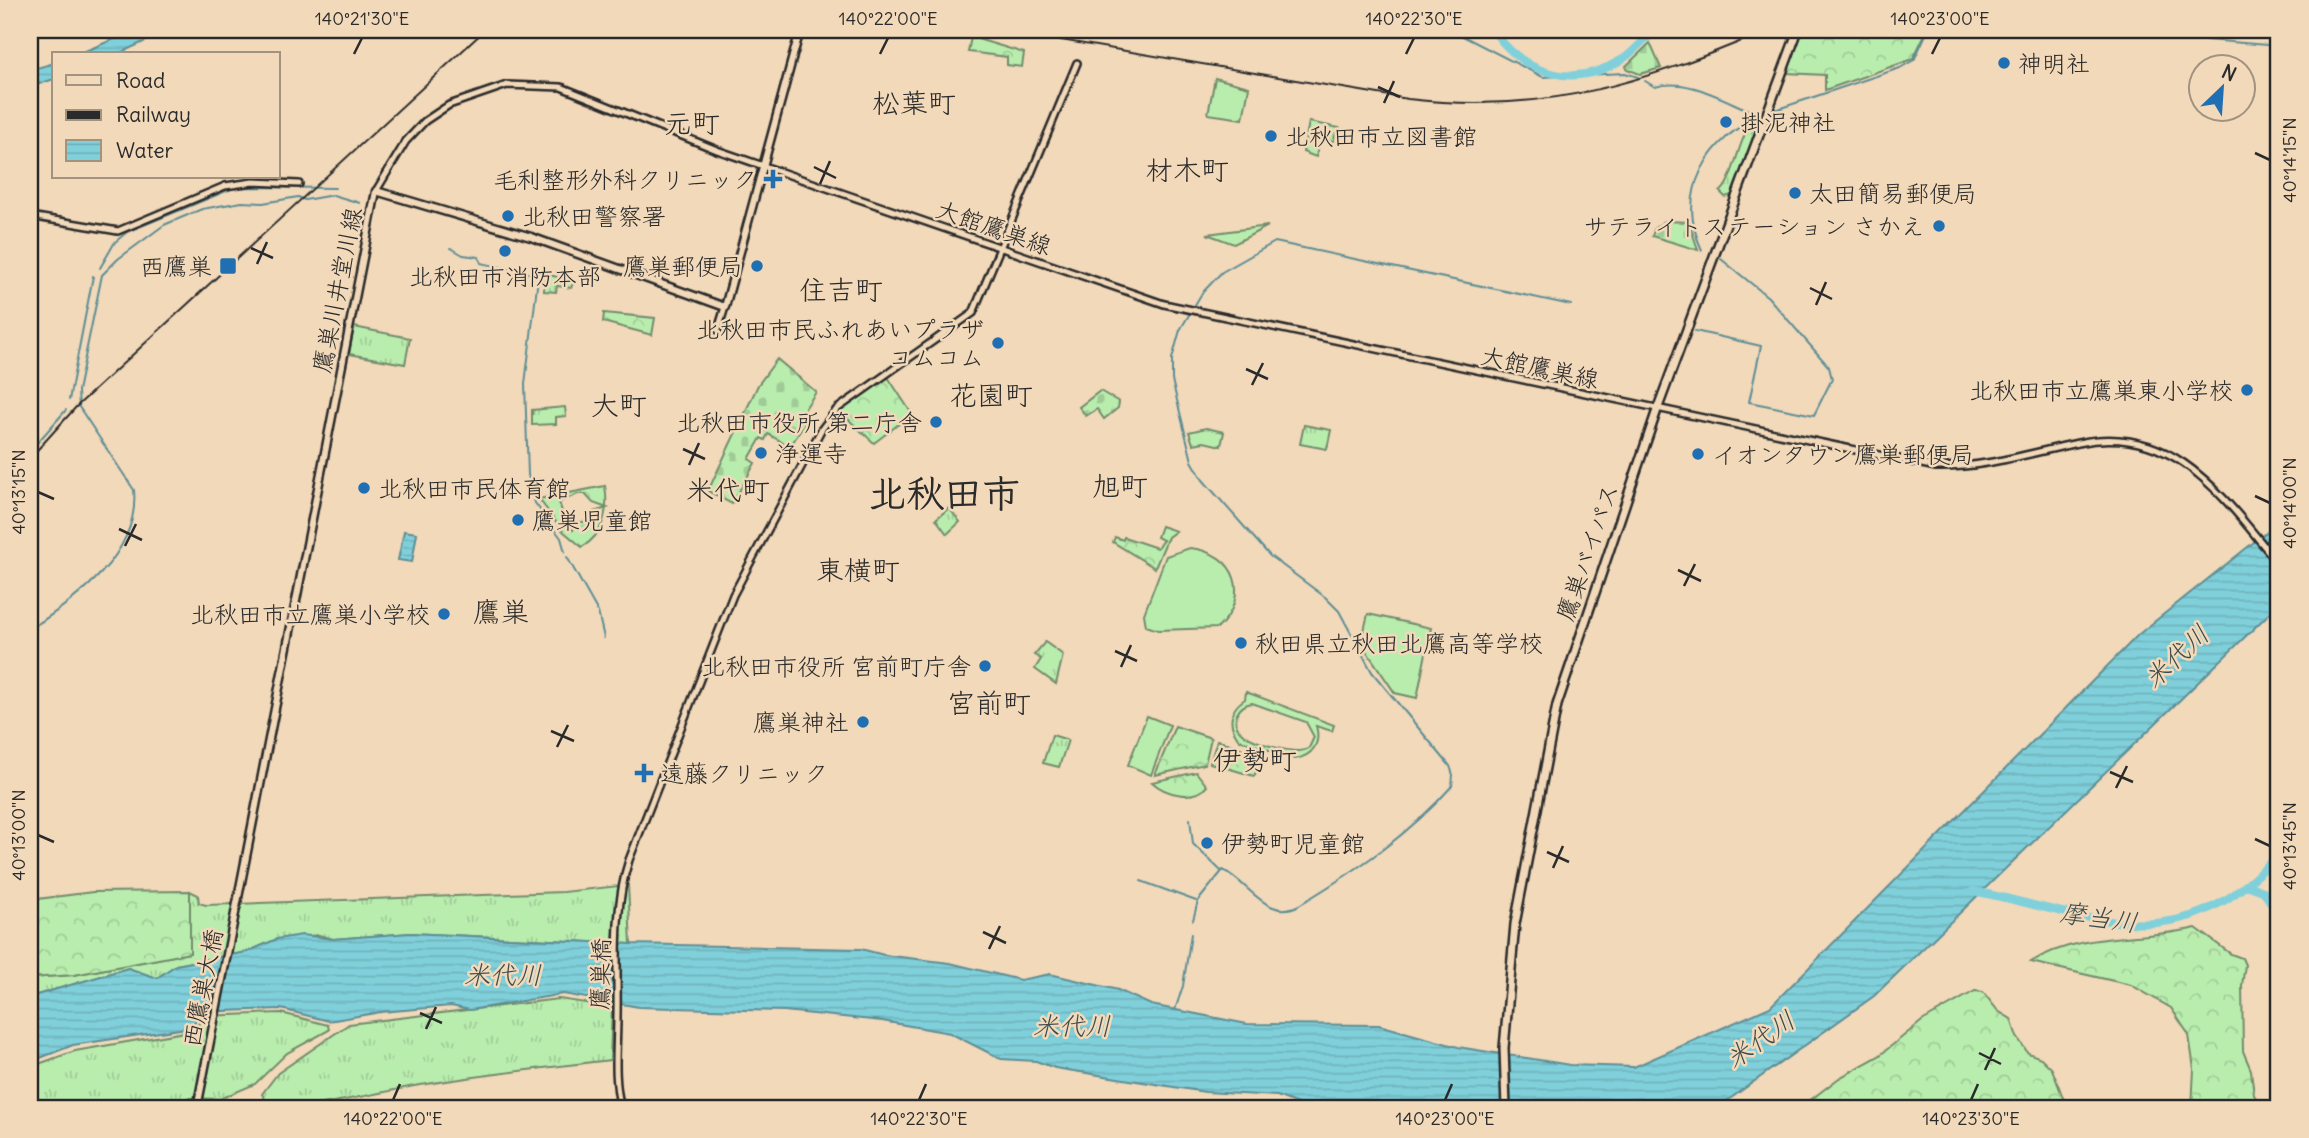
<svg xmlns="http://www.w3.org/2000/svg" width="2309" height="1138" font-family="Delius,'Klee One',sans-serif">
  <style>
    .grass { fill: url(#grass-tufts); stroke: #728c6c; stroke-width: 2 }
    .forest { fill: url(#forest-crowns); stroke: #728c6c; stroke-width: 2; fill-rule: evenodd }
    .cemetery { fill: url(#cemetery-stones); stroke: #728c6c; stroke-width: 2 }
    .pitch { fill: #b9edae; stroke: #728c6c; stroke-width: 2; fill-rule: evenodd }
    .water { fill: url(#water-rules); stroke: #5e8e95; stroke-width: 2 }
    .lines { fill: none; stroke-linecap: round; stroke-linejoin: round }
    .stream { stroke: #5e8e95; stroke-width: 2 }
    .river { stroke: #80d0db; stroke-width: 8 }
    .secondary-casing { stroke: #2b2b2b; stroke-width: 10 }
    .primary-casing { stroke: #2b2b2b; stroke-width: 11 }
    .highway-casing { stroke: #2b2b2b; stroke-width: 12 }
    .secondary { stroke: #f2d9ba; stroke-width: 5 }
    .primary { stroke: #f2d9ba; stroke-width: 6 }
    .highway { stroke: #f2d9ba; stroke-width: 7 }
    .rail { stroke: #2b2b2b; stroke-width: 2 }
    .ticks { fill: none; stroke: #2b2b2b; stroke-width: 2.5 }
    .poi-dot { fill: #1f6fb2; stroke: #f2d9ba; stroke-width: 2.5 }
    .labels { text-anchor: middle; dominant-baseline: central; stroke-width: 5; stroke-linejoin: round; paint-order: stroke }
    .poi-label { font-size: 24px; fill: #2b2b2b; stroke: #f2d9ba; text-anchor: start }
    .street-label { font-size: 24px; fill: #2b2b2b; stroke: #f2d9ba }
    .water-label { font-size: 26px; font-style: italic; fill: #3c4c4e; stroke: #f2d9ba }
    .quarter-label { font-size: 28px; fill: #2b2b2b; stroke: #f2d9ba }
    .town-label { font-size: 38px; font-weight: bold; fill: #2b2b2b; stroke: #f2d9ba }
    .neatline { fill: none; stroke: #2b2b2b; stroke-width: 2.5 }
    .ticks-label { font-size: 18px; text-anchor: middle; fill: #2b2b2b }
  </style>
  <defs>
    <pattern id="grass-tufts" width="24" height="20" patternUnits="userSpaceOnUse" patternTransform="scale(1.75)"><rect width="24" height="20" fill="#b9edae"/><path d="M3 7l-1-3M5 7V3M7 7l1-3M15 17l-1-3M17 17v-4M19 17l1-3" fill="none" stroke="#9fcb96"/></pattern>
    <pattern id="forest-crowns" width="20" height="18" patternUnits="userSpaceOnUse" patternTransform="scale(1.75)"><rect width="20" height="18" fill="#b9edae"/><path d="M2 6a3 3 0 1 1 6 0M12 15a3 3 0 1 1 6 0" fill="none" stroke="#9fcb96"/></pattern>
    <pattern id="cemetery-stones" width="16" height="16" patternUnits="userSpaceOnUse" patternTransform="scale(1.75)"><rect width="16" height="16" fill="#b9edae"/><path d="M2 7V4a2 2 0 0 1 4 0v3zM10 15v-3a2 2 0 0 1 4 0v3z" fill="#9fcb96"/></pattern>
    <pattern id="water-rules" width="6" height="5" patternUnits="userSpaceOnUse" patternTransform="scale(1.75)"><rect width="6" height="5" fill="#80d0db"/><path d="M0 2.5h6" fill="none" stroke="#6fb3bc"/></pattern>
  </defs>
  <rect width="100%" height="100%" fill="#f2d9ba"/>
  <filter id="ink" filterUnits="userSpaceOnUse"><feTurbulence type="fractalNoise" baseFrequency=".0143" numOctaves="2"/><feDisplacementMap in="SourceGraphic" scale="14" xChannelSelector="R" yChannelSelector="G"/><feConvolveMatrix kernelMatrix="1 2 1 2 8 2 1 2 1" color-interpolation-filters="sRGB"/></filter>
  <g filter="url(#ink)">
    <g class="grass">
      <path d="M1750,125l7,4 -25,66 -7,2 -5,-5c13,-9 18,-51 30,-67z"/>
      <polygon points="545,274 574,281 571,288 557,286 556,292 544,291"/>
      <polygon points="354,327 410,338 405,364 349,354"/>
      <polygon points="565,407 566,416 556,417 556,424 532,425 532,410"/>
      <polygon points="1304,425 1331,430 1327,449 1300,444"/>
      <polygon points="1206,428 1224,432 1221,446 1204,442 1193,444 1189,432"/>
      <polygon points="949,508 960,522 947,534 936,519"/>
      <polygon points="1045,642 1063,655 1056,684 1035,669 1041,659 1034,655"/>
      <polygon points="1052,735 1068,740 1059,767 1043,763"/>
      <polygon points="628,885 631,944 410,933 333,939 319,935 277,939 247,952 176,965 157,978 128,968 30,997 30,978 74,975 190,953 190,891 198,895 199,903 206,905 563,892"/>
      <path d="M559,999l53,8 -2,53c-65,8 -131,15 -196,26 -47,9 -95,22 -143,22l-9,-14 16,-21 71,-49z"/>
      <polygon points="281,1013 328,1025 329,1030 287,1053 255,1084 220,1099 189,1098 138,1108 30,1108 30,1067 75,1051 196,1030 202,1016"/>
    </g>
    <g class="forest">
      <polygon points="1803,30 1927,30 1913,59 1825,90 1825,75 1787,73"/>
      <polygon points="971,37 1024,53 1022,67 1007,65 1007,57 968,52"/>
      <polygon points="1309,122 1339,128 1333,141 1320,139 1316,157 1303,152"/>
      <polygon points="1268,226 1234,244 1207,234"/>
      <polygon points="604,313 655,318 652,335 603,322"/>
      <polygon points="886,374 912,414 874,443 837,409"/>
      <path d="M605,486c4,23 -1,49 -23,61l-19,-16 -24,-32zM578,494h7l8,9 14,5 -14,4 -6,9 -9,2 -5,7 -9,-12 -5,-16z"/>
      <polygon points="1161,526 1176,531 1168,537 1155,568 1113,542 1115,537 1123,540 1124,537 1157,548 1163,540 1157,537"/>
      <polygon points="1175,726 1211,738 1205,764 1155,775"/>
      <polygon points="1217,740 1264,756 1254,776 1210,763"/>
      <path d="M1196,772l11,14c-13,16 -42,8 -55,-4z"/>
      <polygon points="190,891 190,953 74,975 30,978 30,900 93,892"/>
      <path d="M2196,928l35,26 11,4 3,7 -3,20 1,66 8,19 3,25 9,13h-71l2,-39 -5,-34 -18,-27 -40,-23 -100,-23c50,-31 111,-21 165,-34z"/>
      <polygon points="1975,991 1983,992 1998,1011 2011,1019 2017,1037 2028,1053 2041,1058 2052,1069 2067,1108 1800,1108 1839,1078 1879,1056 1922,1021"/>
      <polygon points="1140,1102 1265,1106 1275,1108 1126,1108"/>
    </g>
    <g class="cemetery">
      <polygon points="1650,43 1661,68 1640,74 1627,69 1626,66"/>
      <polygon points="1665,221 1689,222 1698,250 1652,236 1655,228"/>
      <polygon points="777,359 816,392 802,413 808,418 790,447 768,434 765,440 761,438 749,459 755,463 732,504 708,491 758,385"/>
      <polygon points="1100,391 1119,402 1118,408 1104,419 1097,409 1086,416 1079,407"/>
    </g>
    <g class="pitch">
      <polygon points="1215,78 1249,87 1243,119 1208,114"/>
      <path d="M1190,548c47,5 61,48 28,80l-60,2 -12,-4 -2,-12 22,-58z"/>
      <polygon points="1368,614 1431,628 1417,698 1395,693 1361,643"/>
      <path d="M1246,692l88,33 -2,6 -16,-5c5,17 -3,30 -21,33l-55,-19c-13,-14 -11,-31 5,-41zM1252,703l54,19 8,15 -5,11c-12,9 -57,-6 -68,-16 -12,-12 -2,-27 11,-29z"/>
      <polygon points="1147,716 1170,725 1151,775 1128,765"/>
    </g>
    <g class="water">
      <polygon points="136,30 169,30 118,54 78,54"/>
      <polygon points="54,63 54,79 30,87 30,70"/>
      <polygon points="2279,522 2279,604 1874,996 1717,1108 1359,1108 1300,1105 1277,1096 1205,1092 1055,1068 1036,1061 1001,1059 950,1033 882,1021 784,1011 639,1007 563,994 470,1010 451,1006 381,1012 329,1021 281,1009 198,1012 193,1027 73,1045 30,1062 30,997 128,968 157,978 176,965 247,952 277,939 302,935 333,939 410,933 631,944 861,949 884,955 950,963 1020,980 1050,974 1118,990 1151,1005 1247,1024 1379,1025 1458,1047 1570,1065 1634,1067 1770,1007 2139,634"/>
      <polygon points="404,531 417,533 412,562 398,560"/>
    </g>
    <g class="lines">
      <g class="stream">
        <polyline points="1451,30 1543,77 1625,73 1638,77"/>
        <polyline points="2175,30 2195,39 2279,46"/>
        <path d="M1645,81l10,6c34,-11 74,17 106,28"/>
        <polyline points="1772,111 1900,68 1914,60 1928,30"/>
        <polyline points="451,248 463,255 479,257 481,263 537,275 538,278 525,384 528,475 535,503 561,538 565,552"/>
        <path d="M1702,250c-27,-57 5,-112 62,-136"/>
        <polyline points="100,268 115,242 127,232 236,187 335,188"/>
        <polyline points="1695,331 1761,346 1749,402 1814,415 1832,379 1829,367 1768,297 1721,259"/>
        <polyline points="69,400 93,276"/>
        <polyline points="30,451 66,410"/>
        <polyline points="567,557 598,612 604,638"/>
        <path d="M30,629c47,-30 110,-75 104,-139l-55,-83 -1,-16 24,-116 16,-16 46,-34 38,-16 40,-7 21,1 35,-6 7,3 28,-5 27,8"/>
        <polyline points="1190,819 1193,844 1221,871"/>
        <polyline points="1141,881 1196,901"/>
        <path d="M1193,920l5,-19 25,-31c26,13 45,52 76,35 56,-34 109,-69 153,-119l1,-11 -3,-9 -78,-94 -33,-61 -14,-14 -55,-41 -67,-76 -11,-19 -20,-81v-21l8,-29 22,-37 20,-21 53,-30 296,63"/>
        <polyline points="1175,1010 1183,986 1191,934"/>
      </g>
      <g class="river">
        <path d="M1493,30c31,44 79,60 128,30 15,-8 22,-24 38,-30"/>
        <polyline points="2249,886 2263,891 2279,915"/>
        <path d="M1973,891c122,24 207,75 306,-38"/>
        <polyline points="2279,970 2279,991"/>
      </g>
      <defs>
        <g id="secondary">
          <path d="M376,191l30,-50 19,-20 24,-16 58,-20 54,2 156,63 447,154 772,163c49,1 94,-14 142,-24 98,-21 146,56 201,121"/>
          <polyline points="30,216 118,231 225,186 253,182 299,184"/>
          <polyline points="718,330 725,307"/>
          <polyline points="583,1108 619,1103"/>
          <path d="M621,1108c-8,-29 -4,-61 -4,-91 1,-52 -4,-108 12,-157l104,-265 88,-165 16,-21 136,-96 104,-250"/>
        </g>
        <polyline id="primary" points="197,1108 376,191 531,237 725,307 800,30"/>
        <polyline id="highway" points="1506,1108 1504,1048 1515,924 1557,705 1657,410 1798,30"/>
      </defs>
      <use href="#secondary" class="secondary-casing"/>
      <use href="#primary" class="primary-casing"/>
      <use href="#highway" class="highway-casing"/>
      <use href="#secondary" class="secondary"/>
      <use href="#primary" class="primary"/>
      <use href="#highway" class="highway"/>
      <g class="rail">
        <polyline points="972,30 1010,36"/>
        <path d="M1002,30l406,69c138,16 235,-16 360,-69"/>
        <polyline points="30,458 77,406 485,30"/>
      </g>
    </g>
  </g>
  <path class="ticks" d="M354,54l8,-16M880,54l8,-16M1406,54l8,-16M1932,54l8,-16M1378,87l22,10M1384,103l10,-22M2255,153l15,7M814,167l22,11M820,184l10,-23M251,248l22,10M257,264l10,-22M1810,288l22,11M1816,305l10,-23M1246,369l22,10M1252,385l11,-22M683,449l22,10M689,465l10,-22M38,492l16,7M2255,496l15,7M119,529l23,11M125,546l11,-22M1678,570l23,11M1684,586l11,-22M1115,651l22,10M1121,667l10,-22M551,731l23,10M557,747l11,-22M2110,772l23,10M2116,788l11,-22M38,835l16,7M2255,839l15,7M1547,852l22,10M1553,868l10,-22M983,932l23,11M989,949l11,-23M420,1013l22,10M426,1029l10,-22M1979,1053l22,11M1985,1070l10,-22M393,1100l7,-16M919,1100l7,-16M1445,1100l7,-16M1971,1100l7,-16"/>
  <g class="poi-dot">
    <circle cx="2004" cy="63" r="7"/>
    <circle cx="1726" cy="122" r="7"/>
    <circle cx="1271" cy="136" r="7"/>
    <path d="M769.5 168.5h7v7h7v7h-7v7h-7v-7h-7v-7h7z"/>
    <circle cx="1795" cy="193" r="7"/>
    <circle cx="508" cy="216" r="7"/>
    <circle cx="1939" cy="226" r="7"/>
    <circle cx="505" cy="251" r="7"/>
    <rect x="219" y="257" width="18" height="18" rx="3.5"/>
    <circle cx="757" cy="266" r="7"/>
    <circle cx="998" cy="343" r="7"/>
    <circle cx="2247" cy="390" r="7"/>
    <circle cx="936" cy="422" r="7"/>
    <circle cx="761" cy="453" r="7"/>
    <circle cx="1698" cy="454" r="7"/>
    <circle cx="364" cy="488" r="7"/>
    <circle cx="518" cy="520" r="7"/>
    <circle cx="444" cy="614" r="7"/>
    <circle cx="1241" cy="643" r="7"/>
    <circle cx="985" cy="666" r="7"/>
    <circle cx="863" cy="722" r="7"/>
    <path d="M640.5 762.5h7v7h7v7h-7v7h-7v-7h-7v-7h7z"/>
    <circle cx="1207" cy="843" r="7"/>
  </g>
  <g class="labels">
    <g class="poi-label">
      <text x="2018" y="63">神明社</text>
      <text x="1740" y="122">掛泥神社</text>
      <text x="1285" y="136">北秋田市立図書館</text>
      <text x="757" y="179" text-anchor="end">毛利整形外科クリニック</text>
      <text x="1809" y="193">太田簡易郵便局</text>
      <text x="522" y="216">北秋田警察署</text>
      <text x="1925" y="226" text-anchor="end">サテライトステーション さかえ</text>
      <text x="212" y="266" text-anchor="end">西鷹巣</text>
      <text x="743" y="266" text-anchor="end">鷹巣郵便局</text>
      <text x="505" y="276" text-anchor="middle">北秋田市消防本部</text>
      <text x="984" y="329" text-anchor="end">北秋田市民ふれあいプラザ<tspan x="984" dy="28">コムコム</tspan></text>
      <text x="2233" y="390" text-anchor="end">北秋田市立鷹巣東小学校</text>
      <text x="922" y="422" text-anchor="end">北秋田市役所 第二庁舎</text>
      <text x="775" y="453">浄運寺</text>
      <text x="1712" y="454">イオンタウン鷹巣郵便局</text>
      <text x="378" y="488">北秋田市民体育館</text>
      <text x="532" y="520">鷹巣児童館</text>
      <text x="430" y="614" text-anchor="end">北秋田市立鷹巣小学校</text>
      <text x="1255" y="643">秋田県立秋田北鷹高等学校</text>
      <text x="971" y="666" text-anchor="end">北秋田市役所 宮前町庁舎</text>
      <text x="849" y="722" text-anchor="end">鷹巣神社</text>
      <text x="660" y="773">遠藤クリニック</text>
      <text x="1221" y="843">伊勢町児童館</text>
    </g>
    <g class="street-label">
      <text transform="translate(994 227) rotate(19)">大館鷹巣線</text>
      <text transform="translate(337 290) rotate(-79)">鷹巣川井堂川線</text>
      <text transform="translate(1540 367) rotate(12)">大館鷹巣線</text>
      <text transform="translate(1587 552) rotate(-71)">鷹巣バイパス</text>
      <text transform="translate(600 974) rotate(-89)">鷹巣橋</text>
      <text transform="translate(202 988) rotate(-79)">西鷹巣大橋</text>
    </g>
    <g class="water-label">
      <text transform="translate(2176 656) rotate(-43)">米代川</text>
      <text transform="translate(2099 917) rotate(8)">摩当川</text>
      <text x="503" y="974">米代川</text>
      <text x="1072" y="1025">米代川</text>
      <text transform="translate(1760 1039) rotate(-35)">米代川</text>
    </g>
    <g class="quarter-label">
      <text x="914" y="103">松葉町</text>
      <text x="692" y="123">元町</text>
      <text x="1187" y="170">材木町</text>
      <text x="841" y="290">住吉町</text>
      <text x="991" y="395">花園町</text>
      <text x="619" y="405">大町</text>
      <text x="1120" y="486">旭町</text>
      <text x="728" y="490">米代町</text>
      <text x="858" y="570">東横町</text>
      <text x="501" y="612">鷹巣</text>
      <text x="989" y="703">宮前町</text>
      <text x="1255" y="760">伊勢町</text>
    </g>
    <g class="town-label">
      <text x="944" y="493">北秋田市</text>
    </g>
  </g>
  <rect width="2309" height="1138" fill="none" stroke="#f2d9ba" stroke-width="77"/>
  <rect x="52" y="52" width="228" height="126" fill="#f2d9ba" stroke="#a29381" stroke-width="2"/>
  <rect x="66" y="75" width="35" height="10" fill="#f2d9ba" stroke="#a29381" stroke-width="2"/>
  <text x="116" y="88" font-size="21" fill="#2b2b2b">Road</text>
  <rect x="66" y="110" width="35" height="10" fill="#2b2b2b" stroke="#a29381" stroke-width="2"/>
  <text x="116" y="122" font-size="21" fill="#2b2b2b">Railway</text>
  <rect x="66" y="140" width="35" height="21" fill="url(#water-rules)" stroke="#a29381" stroke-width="2"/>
  <text x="116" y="158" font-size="21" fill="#2b2b2b">Water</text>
  <g transform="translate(2222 88) rotate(25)"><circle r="33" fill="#f2d9ba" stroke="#a29381" stroke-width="2"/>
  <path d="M0-5L12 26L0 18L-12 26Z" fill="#1f6fb2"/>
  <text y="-10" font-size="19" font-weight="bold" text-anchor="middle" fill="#2b2b2b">N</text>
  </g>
  <rect x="38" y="38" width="2232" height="1062" class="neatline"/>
  <g class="ticks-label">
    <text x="362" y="25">140°21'30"E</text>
    <text x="888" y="25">140°22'00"E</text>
    <text x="1414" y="25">140°22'30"E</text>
    <text x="1940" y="25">140°23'00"E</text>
    <text transform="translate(2290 160) rotate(-90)" y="6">40°14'15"N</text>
    <text transform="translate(19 492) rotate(-90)" y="6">40°13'15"N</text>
    <text transform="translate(2290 503) rotate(-90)" y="6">40°14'00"N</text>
    <text transform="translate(19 835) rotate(-90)" y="6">40°13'00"N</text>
    <text transform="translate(2290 846) rotate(-90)" y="6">40°13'45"N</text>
    <text x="393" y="1125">140°22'00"E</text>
    <text x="919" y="1125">140°22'30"E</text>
    <text x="1445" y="1125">140°23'00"E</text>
    <text x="1971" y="1125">140°23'30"E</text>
  </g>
</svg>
